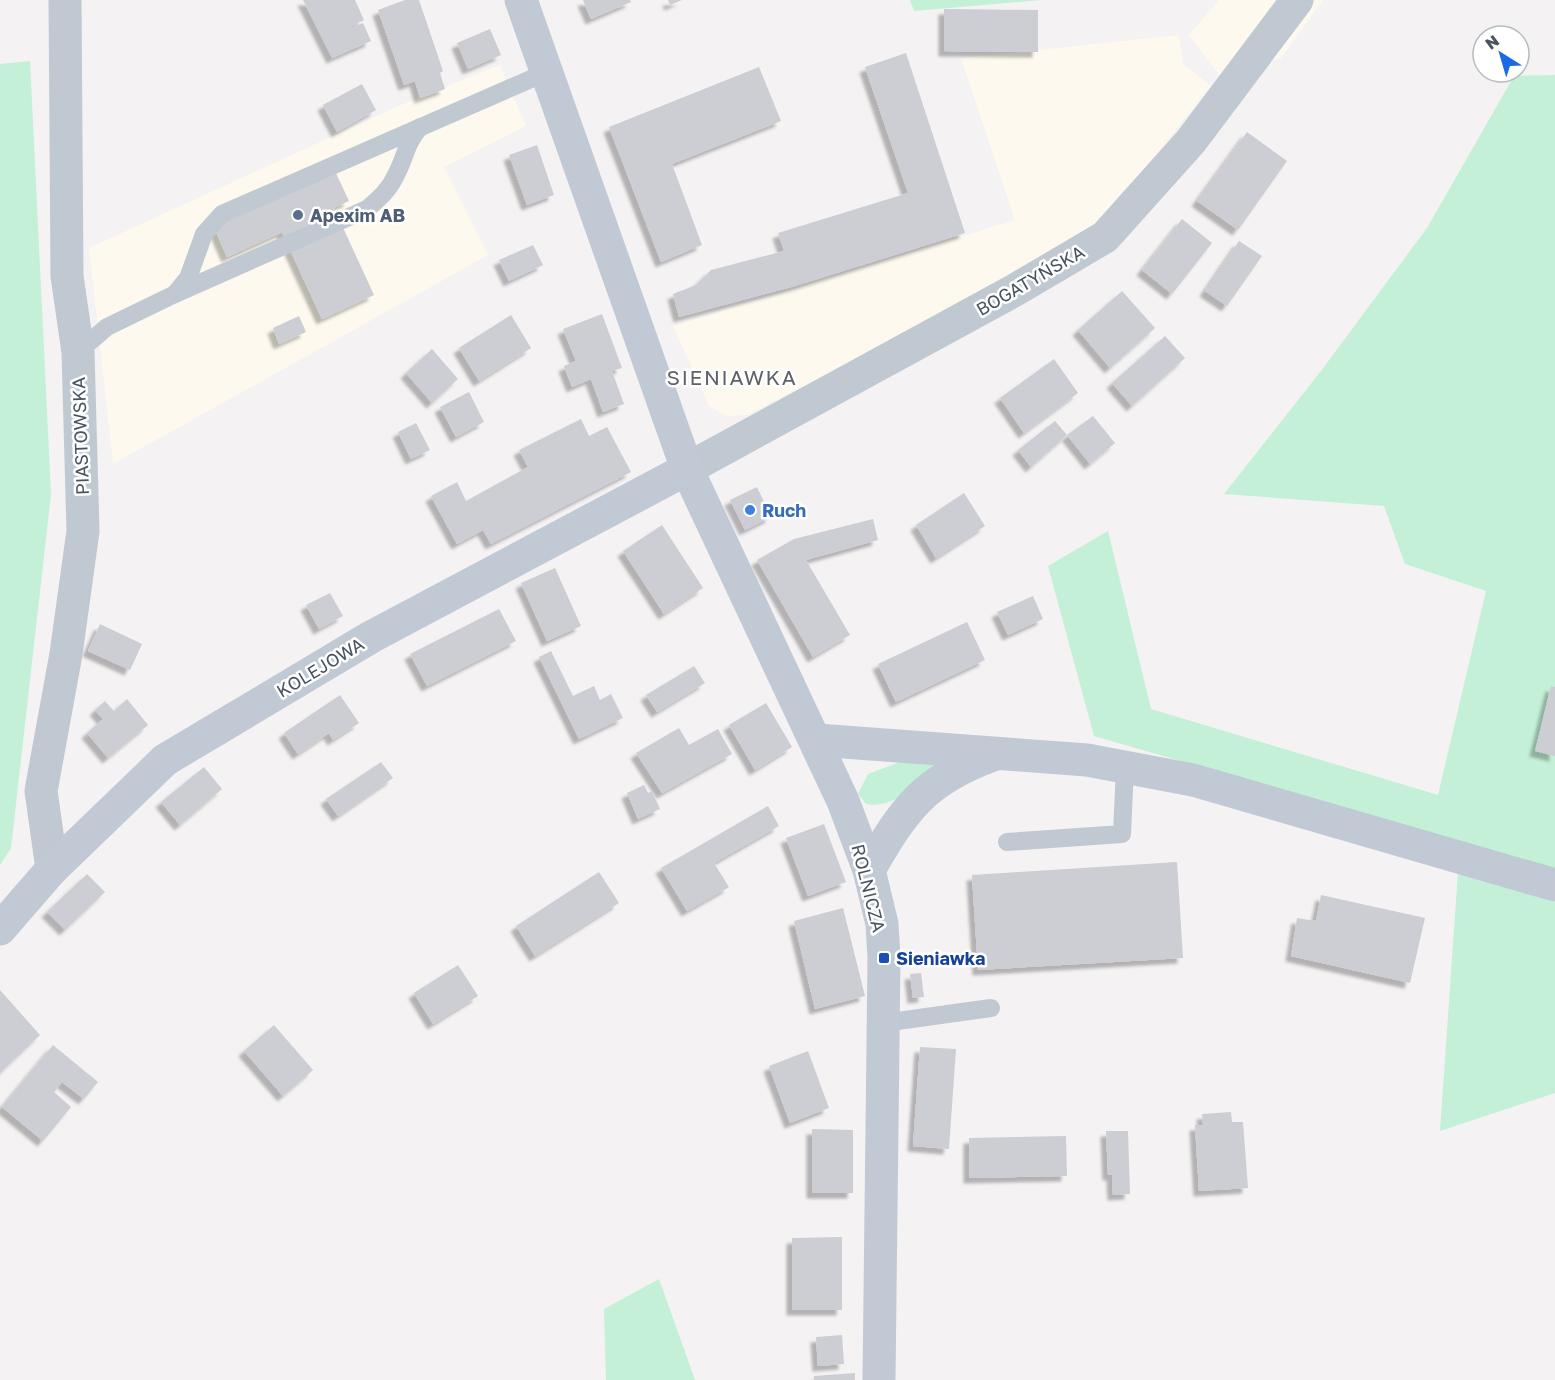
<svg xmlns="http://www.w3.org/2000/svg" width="1555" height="1380" font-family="'Golos Text',sans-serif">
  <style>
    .commercial { fill: #fdf9ee }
    .green { fill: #c3f0d7 }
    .building { fill: #ccced4; filter: url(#shadow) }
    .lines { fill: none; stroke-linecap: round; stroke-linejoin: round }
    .lane { stroke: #c0c9d1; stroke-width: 18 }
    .street { stroke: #c0c9d1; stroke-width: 33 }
    .secondary { stroke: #c1c9d5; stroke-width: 33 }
    .service-dot { fill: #5c6f8a; stroke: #fff; stroke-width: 2 }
    .shop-dot { fill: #3f7fe0; stroke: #fff; stroke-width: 2 }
    .transit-dot { fill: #1a4fb4; stroke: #fff; stroke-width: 2 }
    .labels { text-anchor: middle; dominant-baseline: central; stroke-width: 5; stroke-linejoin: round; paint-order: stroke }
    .service-label { font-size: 18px; font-weight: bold; fill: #4e5e75; stroke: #fff; text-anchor: start }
    .street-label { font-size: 18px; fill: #4a5460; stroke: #fff }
    .shop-label { font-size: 18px; font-weight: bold; fill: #366cbe; stroke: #fff; text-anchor: start }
    .transit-label { font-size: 18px; font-weight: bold; fill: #164399; stroke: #fff; text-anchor: start }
    .quarter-label { font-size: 21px; letter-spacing: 1.5px; fill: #5f6267; stroke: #fff }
  </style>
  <defs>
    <filter id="shadow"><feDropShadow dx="-5.5" dy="5.5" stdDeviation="1.5" flood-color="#0004"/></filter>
  </defs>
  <rect width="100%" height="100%" fill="#f4f2f2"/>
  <g class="commercial">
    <polygon points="1219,0 1323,0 1281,58 1220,76 1189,35"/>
    <polygon points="1179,35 1183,64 1211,86 1095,230 1057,257 747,415 726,416 709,406 673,326 1015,220 961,58"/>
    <polygon points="500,65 526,126 444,167 488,255 113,464 89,248 396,107"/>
  </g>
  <g class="green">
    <polygon points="910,0 1042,0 914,11"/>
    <polygon points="30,61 51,494 11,848 0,865 0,64"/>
    <polygon points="1555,75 1555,869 1094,736 1048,566 1108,531 1151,709 1438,795 1486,591 1405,564 1384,506 1224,494 1321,371 1427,228 1514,76"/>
    <path d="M900,762l40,2c-23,19 -43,45 -74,40l-8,-10 10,-20z"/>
    <polygon points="1458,872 1555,902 1555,1093 1440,1131"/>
    <polygon points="659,1279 695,1380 606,1380 604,1309"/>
  </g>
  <g class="building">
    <polygon points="303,0 355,0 364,20 340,32 363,23 371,41 332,58"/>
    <polygon points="405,0 419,0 443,71 440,73 445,89 420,98 415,81 404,85 378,10"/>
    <polygon points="583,0 630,0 631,2 591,19"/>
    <polygon points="668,0 682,0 670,5"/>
    <polygon points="944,9 1038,10 1038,52 944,51"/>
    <polygon points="490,29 501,55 468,69 457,43"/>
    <polygon points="906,53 965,233 795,286 679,317 673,294 696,285 711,270 784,251 778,233 908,193 865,67"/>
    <polygon points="759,67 781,121 672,164 702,245 661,262 609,127"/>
    <polygon points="362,84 376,110 337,132 323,105"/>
    <polygon points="1247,132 1287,161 1238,230 1197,201"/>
    <polygon points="537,145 554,195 527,205 509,155"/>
    <polygon points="335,171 349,201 334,208 374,295 322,319 282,232 227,257 214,227"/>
    <polygon points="1182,219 1212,243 1172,294 1142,270"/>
    <polygon points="1239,241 1262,256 1227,306 1205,291"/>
    <polygon points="533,245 543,265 509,281 499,260"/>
    <polygon points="1122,291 1155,328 1110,368 1078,330"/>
    <polygon points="602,314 622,368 612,371 624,404 603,412 591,379 572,387 564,366 576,361 563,329"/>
    <polygon points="511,315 531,348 479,381 459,348"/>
    <polygon points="299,316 306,332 279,344 273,328"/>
    <polygon points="1165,336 1185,358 1132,406 1112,383"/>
    <polygon points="432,349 458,379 432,403 406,373"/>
    <polygon points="1054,359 1078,393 1024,433 1000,398"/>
    <polygon points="469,392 484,422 456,437 440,407"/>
    <polygon points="1093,416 1115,443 1090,464 1067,435 1031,467 1018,450 1055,421 1067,435"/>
    <polygon points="581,419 589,436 607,427 631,472 491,544 483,530 457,544 431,496 457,482 466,501 528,467 519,450"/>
    <polygon points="416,423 430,450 411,459 398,432"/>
    <polygon points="757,487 771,517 745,530 730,500"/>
    <polygon points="964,493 985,526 936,558 916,525"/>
    <polygon points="873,519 878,540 806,560 850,635 813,657 757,560 794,539"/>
    <polygon points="662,525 703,588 664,614 623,551"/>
    <polygon points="555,568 581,626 547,641 521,583"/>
    <polygon points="330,593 343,616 319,629 306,605"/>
    <polygon points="1033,596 1043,619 1008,635 997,612"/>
    <polygon points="499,609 516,641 427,686 410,654"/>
    <polygon points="967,622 985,660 896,702 878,664"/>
    <polygon points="100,624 142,644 130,670 88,651"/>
    <polygon points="551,651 573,696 594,686 600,700 611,694 623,718 579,739 539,657"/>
    <polygon points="694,666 705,683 657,712 646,695"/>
    <polygon points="1551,686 1555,687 1555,756 1535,751"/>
    <polygon points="340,695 359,723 333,740 329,733 298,754 284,733"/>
    <polygon points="127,699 148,725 108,758 87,733 103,719 95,710 105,701 114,711"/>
    <polygon points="766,703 792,747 755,770 729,725"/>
    <polygon points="679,728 689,745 718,729 732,754 662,793 636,753"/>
    <polygon points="381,762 393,778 338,816 326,799"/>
    <polygon points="204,767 222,789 180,825 161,802"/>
    <polygon points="644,785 648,793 652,791 660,809 638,819 627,793"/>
    <polygon points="768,806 779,826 714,863 729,887 687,911 661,868"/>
    <polygon points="824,824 846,882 808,896 786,838"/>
    <polygon points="1177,862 1183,958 978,970 972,875"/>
    <polygon points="599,872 619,903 535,956 516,926"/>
    <polygon points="87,874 105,892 65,930 47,912"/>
    <polygon points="1321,895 1425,918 1410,983 1291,956 1297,918 1316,921"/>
    <polygon points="843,908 865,996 815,1009 794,921"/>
    <polygon points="458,965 478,996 433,1024 414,993"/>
    <polygon points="921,973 924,997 913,998 910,974"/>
    <polygon points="0,990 40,1035 0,1073"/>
    <polygon points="274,1025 313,1070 283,1096 244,1051"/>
    <polygon points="53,1045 98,1082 84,1099 62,1082 54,1092 71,1107 43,1141 2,1107"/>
    <polygon points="920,1047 956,1049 949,1149 913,1146"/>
    <polygon points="808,1051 829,1108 790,1123 769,1066"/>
    <polygon points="1231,1112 1232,1122 1243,1122 1248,1188 1199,1191 1195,1125 1203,1125 1202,1114"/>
    <polygon points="812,1129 853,1130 853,1193 812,1193"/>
    <polygon points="1106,1131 1128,1131 1130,1194 1113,1195 1112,1175 1108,1175"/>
    <polygon points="1066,1136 1067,1176 969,1178 969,1138"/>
    <polygon points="842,1237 842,1310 792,1310 792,1238"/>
    <polygon points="842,1335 844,1364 818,1366 816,1337"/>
    <polygon points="855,1373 855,1380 814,1380 814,1376"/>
  </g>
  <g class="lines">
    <g class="lane">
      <polyline points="175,294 188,278 204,234 222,214 547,72"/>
      <path d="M78,352l29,-25 68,-33 192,-85c13,-11 23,-20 30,-36 9,-18 9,-30 23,-46"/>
      <polyline points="1007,842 1122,834 1125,767"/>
      <polyline points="883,1023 991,1008"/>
    </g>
    <g class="street">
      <polyline points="687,469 1015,290 1105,237 1191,141 1297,0"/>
      <polyline points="52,869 41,791 66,654 83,531 78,352 67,276 65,0"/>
    </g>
    <g class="secondary">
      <polyline points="521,0 687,469 843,801 869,870 882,924 884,958 879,1380"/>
      <polyline points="817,740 1087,760 1193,780 1555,885"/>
      <path d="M869,870c35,-61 55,-90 124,-115"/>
      <polyline points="0,929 52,869 165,760 371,637 687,469"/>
    </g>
  </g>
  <circle class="service-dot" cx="298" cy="215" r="6"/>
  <circle class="shop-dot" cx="750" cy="510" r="6"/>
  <rect class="transit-dot" x="878" y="952" width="12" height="12" rx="3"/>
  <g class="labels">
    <g class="service-label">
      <text x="310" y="215">Apexim AB</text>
    </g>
    <g class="street-label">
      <text transform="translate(1030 280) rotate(-30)">BOGATYŃSKA</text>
      <text transform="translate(80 436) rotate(-92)">PIASTOWSKA</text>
      <text transform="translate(320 667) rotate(-31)">KOLEJOWA</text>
      <text transform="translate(869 888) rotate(76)">ROLNICZA</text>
    </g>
    <g class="shop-label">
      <text x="762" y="510">Ruch</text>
    </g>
    <g class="transit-label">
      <text x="896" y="958">Sieniawka</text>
    </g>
    <g class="quarter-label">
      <text x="732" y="377">SIENIAWKA</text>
    </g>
  </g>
  <g transform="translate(1501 54) rotate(323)"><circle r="28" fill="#ffffff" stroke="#b7bbbf" stroke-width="1.5"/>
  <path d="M0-4.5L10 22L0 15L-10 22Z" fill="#1c69e5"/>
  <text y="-9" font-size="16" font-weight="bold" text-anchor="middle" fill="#4a5460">N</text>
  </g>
</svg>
